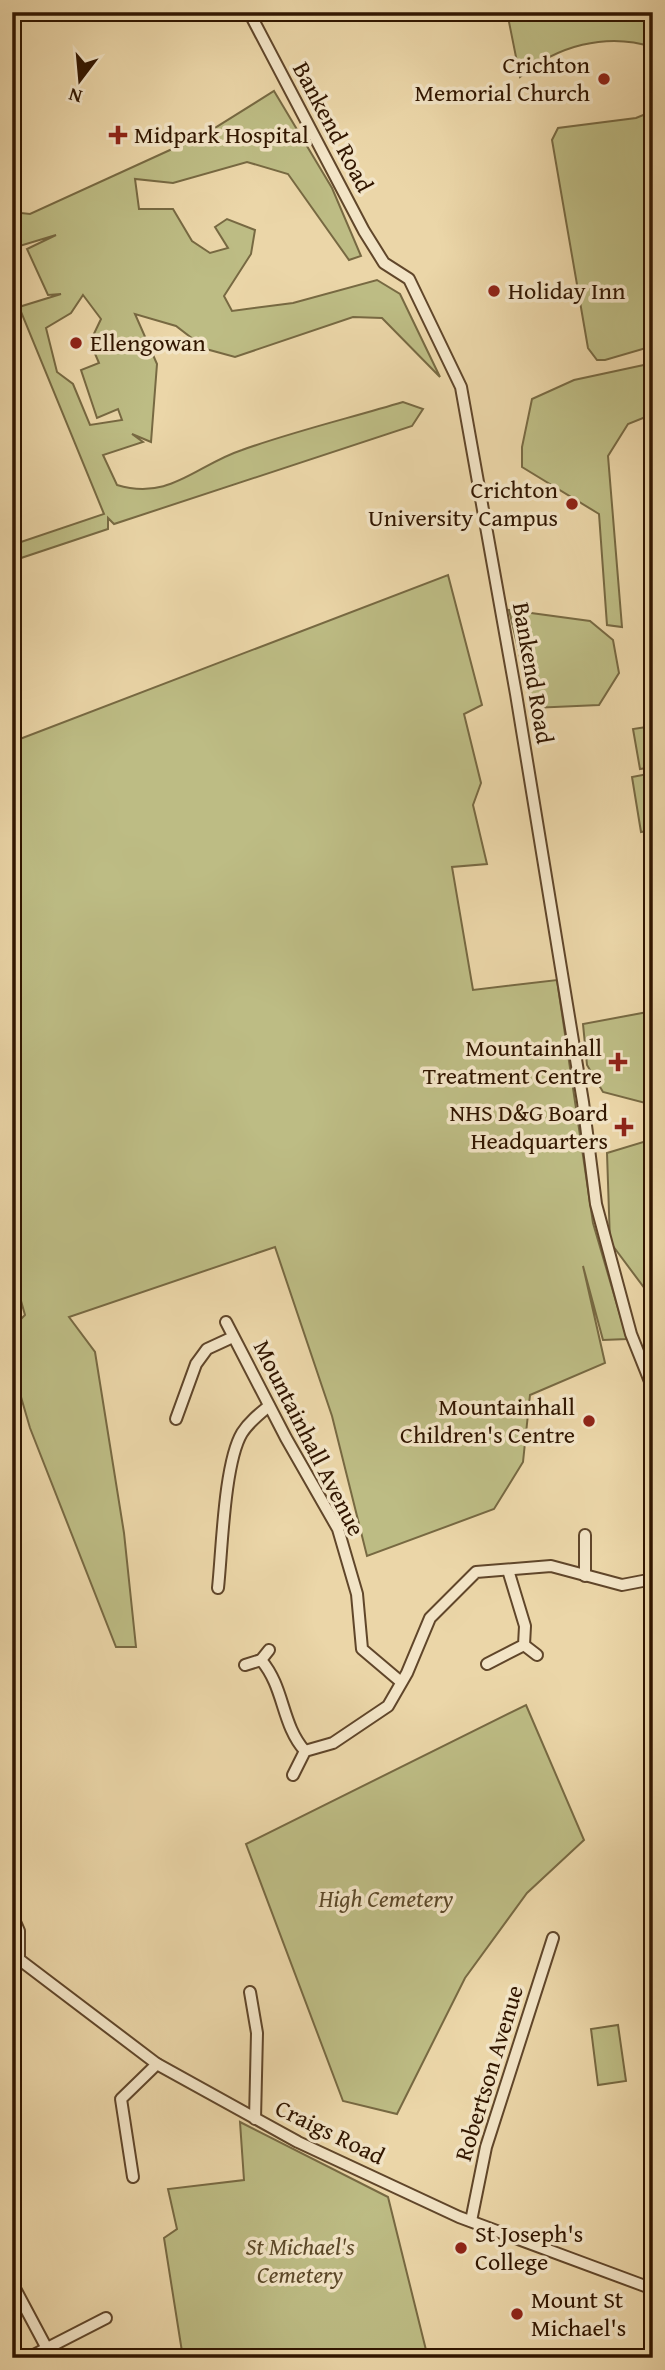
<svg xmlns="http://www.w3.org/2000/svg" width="665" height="2370" viewBox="0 0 665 2370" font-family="'Gentium Book Plus',serif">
<rect width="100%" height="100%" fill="#ebd6a8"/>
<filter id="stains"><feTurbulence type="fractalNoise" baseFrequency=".00286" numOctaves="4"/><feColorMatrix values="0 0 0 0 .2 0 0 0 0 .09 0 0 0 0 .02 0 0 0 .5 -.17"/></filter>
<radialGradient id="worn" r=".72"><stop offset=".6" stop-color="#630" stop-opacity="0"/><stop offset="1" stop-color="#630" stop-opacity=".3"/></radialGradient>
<!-- green -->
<g fill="#bdbc84" stroke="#776942" stroke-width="2" fill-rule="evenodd">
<path d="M507,12h146v35c-47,-15 -97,-1 -133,30z"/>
<path d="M274,91l58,97 29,68 -12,4 -61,-86 -41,-12 -74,21 -38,-4 4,30h34l19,32 18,12 18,-5 -13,-21 12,-8 28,11 -4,24 -27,42 8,15 61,-8 84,-23 23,14 40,83 -58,-59 -29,-1 -118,40 -29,-8 -30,-23 -41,-12 22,50 -6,78 -19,-8 11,8 -40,13 14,30c53,16 79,-20 125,-35 53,-19 108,-32 161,-48l20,7 -11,17 -298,98 -6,-6v11l-96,32v-16l92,-31 -85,-207 42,-13 -13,1 -21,-46 29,-14 -40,12 -4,17v-52l18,2 175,-80zM83,295l18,24 -11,23 9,21 -18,7 16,48 21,-9 4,11 -32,5 -17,-41 -16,-12 -11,-44 25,-15z"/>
<polygon points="653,111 653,346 605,360 597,360 588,348 552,140 558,128 636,118"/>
<polygon points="653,363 653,414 628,424 608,456 622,627 607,625 599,514 522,467 522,447 532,399 574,380"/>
<polygon points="448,575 482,705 464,714 481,783 473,805 487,864 452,867 473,990 557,980 593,1223 627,1339 603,1340 583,1266 605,1363 530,1395 523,1462 494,1509 367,1556 332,1416 275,1247 69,1317 95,1352 124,1533 136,1647 116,1647 30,1428 12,1366 12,1328 25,1315 12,1269 12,742"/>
<polygon points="509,610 590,621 613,640 619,673 599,705 532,708"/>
<polygon points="653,726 653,767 640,769 633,729"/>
<polygon points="653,773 653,830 641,832 632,777"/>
<polygon points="653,1011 653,1105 603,1092 587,1065 583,1024"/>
<polygon points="653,1139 653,1315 651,1316 645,1289 610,1242 607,1153"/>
<polygon points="526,1705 584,1840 527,1893 465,1978 397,2114 343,2101 246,1844"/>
<polygon points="618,2025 626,2081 598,2085 591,2029"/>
<polygon points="240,2122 388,2197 428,2358 183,2358 164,2238 177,2229 168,2189 244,2180"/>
</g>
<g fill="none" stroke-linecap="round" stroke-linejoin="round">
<!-- minor casing -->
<g stroke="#60462a" stroke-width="14">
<g id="minor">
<polyline points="249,12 364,231 384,263 409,279 461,387 516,694 583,1102 596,1204 631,1334 653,1389"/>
<polyline points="226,1322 286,1438 338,1529 357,1594 362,1649 401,1682"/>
<polyline points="176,1419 196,1364 207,1349 233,1337"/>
<polyline points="585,1535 585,1576"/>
<path d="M218,1588c4,-37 6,-125 24,-155 7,-11 17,-19 27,-27"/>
<polyline points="524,1645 537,1655"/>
<path d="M261,1660c24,28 20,64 44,91"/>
<polyline points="487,1664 524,1645 525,1626 508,1570"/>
<polyline points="245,1665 261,1660 269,1650"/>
<polyline points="293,1775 305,1751 333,1743 388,1706 407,1673 430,1618 476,1572 551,1566 622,1585 653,1579"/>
<polyline points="12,1915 19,1931 19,1957"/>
<polyline points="12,1954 157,2064 298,2142 459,2217 653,2289"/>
<polyline points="250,1992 257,2033 255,2119"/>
<polyline points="133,2177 121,2099 157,2064"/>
<polyline points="471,2221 486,2147 553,1938"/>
<polyline points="12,2283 52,2358"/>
<polyline points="28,2358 106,2318"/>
</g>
</g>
<!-- minor -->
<use href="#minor" stroke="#f2e4c6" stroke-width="10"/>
</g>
<!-- markers -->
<g fill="#8f2418" stroke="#f2e4c6" stroke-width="2.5">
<circle cx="604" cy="79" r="7"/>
<path d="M114.5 124.5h7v7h7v7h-7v7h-7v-7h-7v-7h7z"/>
<circle cx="494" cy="291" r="7"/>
<circle cx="76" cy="343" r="7"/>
<circle cx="572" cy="504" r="7"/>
<path d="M614.5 1051.5h7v7h7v7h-7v7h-7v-7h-7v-7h7z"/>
<path d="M620.5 1116.5h7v7h7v7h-7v7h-7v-7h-7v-7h7z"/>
<circle cx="589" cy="1421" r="7"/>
<circle cx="461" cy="2248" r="7"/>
<circle cx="517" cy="2314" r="7"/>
</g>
<g text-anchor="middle" stroke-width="7" stroke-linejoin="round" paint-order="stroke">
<!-- poi labels -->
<g font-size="24" fill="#311600" stroke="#f2e4c6" text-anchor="end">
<text x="590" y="73">Crichton<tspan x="590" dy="28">Memorial Church</tspan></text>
<text x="134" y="143" text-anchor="start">Midpark Hospital</text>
<text x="508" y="299" text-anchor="start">Holiday Inn</text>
<text x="90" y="351" text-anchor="start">Ellengowan</text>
<text x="558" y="498">Crichton<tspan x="558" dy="28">University Campus</tspan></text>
<text x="602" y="1056">Mountainhall<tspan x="602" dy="28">Treatment Centre</tspan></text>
<text x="608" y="1121">NHS D&amp;G Board<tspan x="608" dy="28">Headquarters</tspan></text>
<text x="575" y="1415">Mountainhall<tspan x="575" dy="28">Children's Centre</tspan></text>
<text x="475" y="2242" text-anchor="start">St Joseph's<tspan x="475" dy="28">College</tspan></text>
<text x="531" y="2308" text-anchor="start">Mount St<tspan x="531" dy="28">Michael's</tspan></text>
</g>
<!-- street labels -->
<g font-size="24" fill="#311600" stroke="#f2e4c6">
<text transform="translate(333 127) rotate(62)" y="8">Bankend Road</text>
<text transform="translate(533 673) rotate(80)" y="8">Bankend Road</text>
<text transform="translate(309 1438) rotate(63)" y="8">Mountainhall Avenue</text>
<text transform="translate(489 2073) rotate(-73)" y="8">Robertson Avenue</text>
<text transform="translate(330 2132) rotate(26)" y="8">Craigs Road</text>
</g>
<!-- park labels -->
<g font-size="24" font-style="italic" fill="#5b4828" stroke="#f2e4c6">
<text x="386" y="1907">High Cemetery</text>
<text x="300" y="2255">St Michael's<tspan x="300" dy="28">Cemetery</tspan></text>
</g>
</g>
<!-- margin -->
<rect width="665" height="2370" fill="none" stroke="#ebd6a8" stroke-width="42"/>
<rect x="14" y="14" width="637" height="2342" fill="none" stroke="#311600" stroke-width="3.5"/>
<rect x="21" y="21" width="623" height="2328" fill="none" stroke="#311600" stroke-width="2"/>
<!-- north arrow -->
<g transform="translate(80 80) rotate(196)" stroke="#f2e4c6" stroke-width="5" paint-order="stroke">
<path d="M0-5L12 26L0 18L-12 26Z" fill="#311600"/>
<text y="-10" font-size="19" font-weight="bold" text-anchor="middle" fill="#311600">N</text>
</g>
<rect width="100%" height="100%" filter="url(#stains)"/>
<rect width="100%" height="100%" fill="url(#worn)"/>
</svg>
